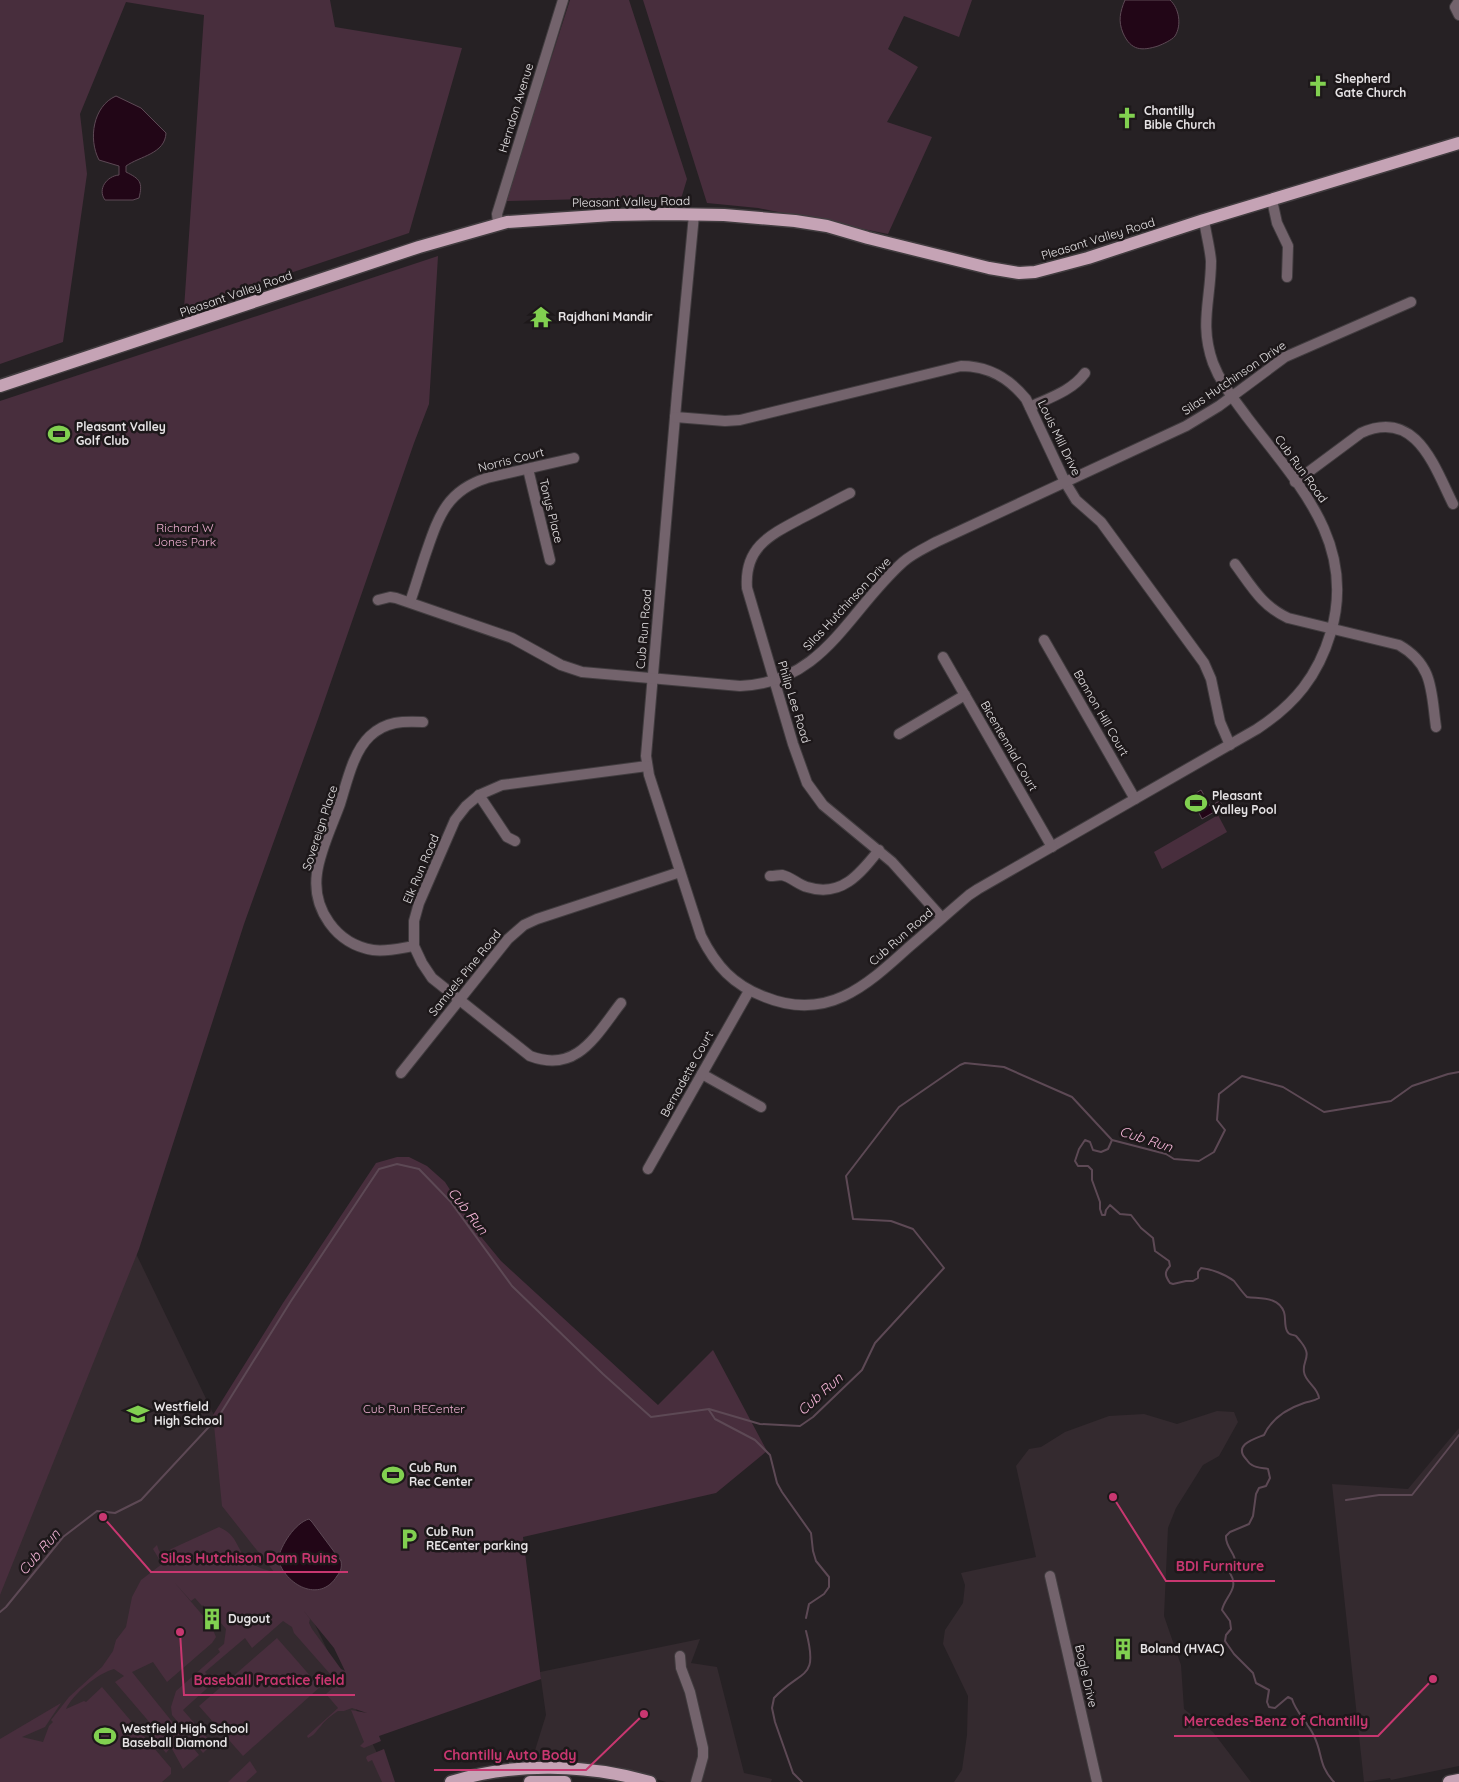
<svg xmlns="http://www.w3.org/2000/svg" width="1459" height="1782" viewBox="0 0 1459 1782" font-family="Quicksand,sans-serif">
<rect width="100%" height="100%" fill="#262124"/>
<!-- built -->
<g fill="#342a2f">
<polygon points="128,1237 391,1782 0,1782 0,1591"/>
<polygon points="1217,1411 1234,1412 1238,1422 1219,1456 1203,1465 1176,1508 1168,1528 1164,1616 1181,1665 1184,1709 1213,1732 1251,1782 954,1782 962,1770 967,1735 968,1696 943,1644 945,1630 963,1603 965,1585 961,1573 1036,1557 1016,1466 1029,1449 1041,1447 1065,1432 1109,1416 1144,1414 1177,1424"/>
<polygon points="1459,1428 1459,1766 1391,1780 1390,1778 1364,1782 1332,1484 1408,1489"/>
<polygon points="700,1639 691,1663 717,1667 744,1773 772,1779 771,1782 666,1782 626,1770 532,1760 546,1715 540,1672"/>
</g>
<!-- green -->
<g fill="#482e3d" fill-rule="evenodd">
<polygon points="0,0 330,0 335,27 462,48 409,233 184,309 204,15 126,2 80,114 87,174 63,342 0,364"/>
<polygon points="570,0 629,0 687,179 681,199 668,197 505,201"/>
<polygon points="643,0 972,0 959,37 904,16 888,49 918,67 887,122 932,137 888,234 758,208 707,203"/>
<polygon points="438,256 429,404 414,443 318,719 244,924 139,1249 0,1595 0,401"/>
<polygon points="1218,815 1227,832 1162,869 1154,852"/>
<path d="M397,1157h12l18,9 18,16 33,51 23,28 157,144 55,-55 54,101 -51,42 -193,44 18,142 -162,57 2,5 -17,7 -4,-2 4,-4 -13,-32 16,3 -15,-5 -8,3h-6c-6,4 -13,9 -17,15 -5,5 -6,9 -13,12l-1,-2 31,-28 -12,-14 12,-11 -44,-50 -2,-6 -9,-6 -31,27 -7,-10 -40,34 9,10 -31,28 26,30 -1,8 -5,5 -31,-38 -1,-8 5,-16 44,-39 -2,-3 6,-5 2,-15 -6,-7 -2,1 -15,-18 -1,1 -7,-8 -4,3 -17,-19 37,43 5,12 -4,6 -45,39 -14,-20 -21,10 67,83 -16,14 -12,-22 -5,6 -13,-16 4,-6 -42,-49 9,-6 -10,-7c-16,4 -41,25 -48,40l18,-8 2,1 16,-15 69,81v6l-9,8h-162v-43l61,-36 -16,24 -23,10 21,5 6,-16 4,-4 -2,-2 18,-23 33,-30 11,-16 3,-11 10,-13 6,-30 9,-17 21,-16 -9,-15 4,-4 2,6 8,7 1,-2 -2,-2 5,-5 48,-22c20,9 16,21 29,33 7,7 17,10 26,12l-52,-66 -9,-91 70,-112 93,-140zM303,1610l31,38 11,23 -4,-2 -29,-40 -3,-6 1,-4z"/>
<polygon points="277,1638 320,1687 243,1756 199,1706"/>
<polygon points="384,1749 395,1782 382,1782 372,1760 368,1762 366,1758 367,1756"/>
<polygon points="250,1761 257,1772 246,1782 228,1782"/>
</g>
<!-- water -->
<g fill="#220617" stroke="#5d4955">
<path d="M1125,0h45c9,8 12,25 5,36 -3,4 -12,8 -17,10 -16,5 -27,5 -35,-13 -5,-12 -3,-21 2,-33z"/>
<path d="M116,96l25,12 25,25c-1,21 -26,23 -40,33v6c14,7 17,10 13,26l-6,2h-28c-8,-11 2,-24 14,-25v-9l-20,-6c-11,-21 -6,-54 17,-64z"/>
<polygon points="1201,790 1210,806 1220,801 1223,807 1202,819 1195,805 1187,808 1183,801"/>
<path d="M309,1519l3,3 29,39c1,6 0,10 -4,15 -17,28 -52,9 -59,-17 3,-14 17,-36 31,-40z"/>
</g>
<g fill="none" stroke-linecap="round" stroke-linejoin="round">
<!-- stream -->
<g stroke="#5d4955" stroke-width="2">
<path d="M1112,1140l-4,9 -7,3 -8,-2 -3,-8 -5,-2 -6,9 -4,12 3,5h10l4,4v10l8,22v7l2,6h3l1,-5 4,-5 10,9 11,1 10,13 12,10 2,13 14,10 1,5c-6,6 -5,10 0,17l3,1 13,-3h7l5,-3v-6l3,-4c10,1 24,6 33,13 4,5 8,11 13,16 13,2 31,-1 37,15 2,6 0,13 3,19 2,5 6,3 9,5 1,1 5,6 5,6 12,15 1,18 3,30 1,10 14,15 15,26 -5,3 -9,3 -15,5 -18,6 -32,15 -40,32 -10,4 -31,10 -18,24 2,2 3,5 6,6 4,3 11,3 16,4l2,9 -4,8 -7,2 -3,6 -3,22 -4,8 -19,8 -4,4c-1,11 11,19 9,27 0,3 -4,7 -5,10 10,16 -5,23 -8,37l8,11 1,8 -5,6 -1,6 9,13 19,19 3,10 13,7 -2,12 2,5 6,1 13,-11 4,2c4,14 16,23 22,37 9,18 4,29 20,46"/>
<polyline points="709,1410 715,1419 755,1440 770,1455 777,1483 782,1492 811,1533 813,1551 816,1561 829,1577 829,1587 824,1594 809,1604 806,1618"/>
<polyline points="1346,1500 1379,1495 1412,1495 1459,1435"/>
<polyline points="0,1612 6,1607 63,1537 97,1511 115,1513 141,1500 219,1416 291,1301 379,1169 397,1164 419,1169 450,1201 512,1286 603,1374 651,1417 709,1409 760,1424 800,1426 813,1417 862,1370 875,1343 944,1268 913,1229 891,1221 853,1219 846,1176 899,1107 960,1065 965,1063 1004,1067 1072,1097 1112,1140 1166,1154 1174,1159 1199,1161 1214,1152 1225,1130 1217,1120 1219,1094 1242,1076 1283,1087 1324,1112 1391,1101 1412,1086 1448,1074 1459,1072"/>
<path d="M802,1782l-9,-9 -18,-51 -3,-14 2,-10c28,-30 45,-17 32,-67"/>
</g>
<!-- minor casing -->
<g stroke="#413c3f" stroke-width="12">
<g id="minor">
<polyline points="1459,1 1455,7 1459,15"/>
<polyline points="1272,200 1277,223 1288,246 1287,277"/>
<path d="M694,215l-17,179 -31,362 3,19 52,161c15,30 32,49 64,61 62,25 101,-11 144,-50 20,-17 40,-35 60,-52l9,-6 279,-160c38,-25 61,-53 74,-97 26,-90 -34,-149 -84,-215 -13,-18 -26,-33 -34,-54 -14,-39 -2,-64 -2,-102 -1,-13 -5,-27 -7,-41"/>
<polyline points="498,223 497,214 563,0"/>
<path d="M1030,407c19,-9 42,-16 55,-34"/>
<path d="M675,417l50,4 15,-1 221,-54c28,0 48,12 65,33l39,83 11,18 25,22 103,141 7,16 9,43 10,23"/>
<polyline points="528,469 550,560"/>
<path d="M1295,482l66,-49c55,-25 73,33 92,71"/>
<path d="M850,493c-16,8 -32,17 -48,25 -32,17 -58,29 -55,70l46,156 14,39 16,22 69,57 50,56"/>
<path d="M1235,564c17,23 27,42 53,54l111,27c35,20 32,47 37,82"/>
<path d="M378,600l12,-3 6,1 116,40 49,27 21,7 158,14c84,-3 108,-75 163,-124 9,-8 22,-14 33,-20l250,-116 33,-20 66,-49 126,-55"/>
<path d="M410,602c6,-17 11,-35 17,-52 12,-35 21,-60 60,-72l87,-20"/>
<polyline points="1044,640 1135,799"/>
<polyline points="943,657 1052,847"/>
<polyline points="899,734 965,695"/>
<polyline points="479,795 507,837 515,841"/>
<path d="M770,876c4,0 9,-1 12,-1 9,2 17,10 25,12 34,11 53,-13 72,-37"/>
<path d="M414,946c-13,2 -27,6 -41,4 -37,-6 -61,-41 -56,-77 3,-23 15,-47 23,-69 7,-22 13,-52 30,-68 16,-15 33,-15 53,-14"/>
<path d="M621,1003c-25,32 -44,71 -91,53l-98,-78 -10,-15 -8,-17v-25l5,-18 36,-83 11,-14 13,-11 23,-10 145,-19"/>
<polyline points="401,1073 508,939 524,925 537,919 680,872"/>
<polyline points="702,1074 761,1107"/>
<polyline points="648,1169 749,991"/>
<polyline points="1050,1576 1097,1782"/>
<polyline points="680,1656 681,1668 690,1692 703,1748 703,1757 696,1782"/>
</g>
</g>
<!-- major casing -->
<g stroke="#413c3f" stroke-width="15">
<g id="major">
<polyline points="0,386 419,247 507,222 612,215 666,214 724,215 795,221 827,226 868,238 989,268 1019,273 1035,272 1088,258 1204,220 1459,143"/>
<path d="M451,1782c62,-20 136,-18 199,0"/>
<polyline points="530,1782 565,1782"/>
<polyline points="1449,1782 1459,1780"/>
</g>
</g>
<!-- minor -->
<use href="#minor" stroke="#73636c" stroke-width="10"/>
<!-- major -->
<use href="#major" stroke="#c5a3b5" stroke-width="12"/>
</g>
<!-- icons -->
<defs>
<g id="church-bare" transform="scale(1.725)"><path d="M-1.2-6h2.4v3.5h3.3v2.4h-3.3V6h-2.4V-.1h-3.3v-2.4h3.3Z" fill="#81d050" stroke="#1d181a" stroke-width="2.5" paint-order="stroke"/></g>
<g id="temple-bare" transform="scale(1.725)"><path d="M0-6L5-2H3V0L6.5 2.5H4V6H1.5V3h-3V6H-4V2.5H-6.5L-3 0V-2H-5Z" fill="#81d050" stroke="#1d181a" stroke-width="2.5" paint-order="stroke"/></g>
<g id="stadium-bare" transform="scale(1.725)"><path d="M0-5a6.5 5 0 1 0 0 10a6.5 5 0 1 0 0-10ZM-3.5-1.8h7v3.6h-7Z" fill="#81d050" stroke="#1d181a" stroke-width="2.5" paint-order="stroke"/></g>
<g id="school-bare" transform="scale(1.725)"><path d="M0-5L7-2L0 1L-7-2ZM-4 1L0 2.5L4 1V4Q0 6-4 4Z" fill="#81d050" stroke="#1d181a" stroke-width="2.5" paint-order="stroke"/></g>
<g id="parking-bare" transform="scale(1.725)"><path d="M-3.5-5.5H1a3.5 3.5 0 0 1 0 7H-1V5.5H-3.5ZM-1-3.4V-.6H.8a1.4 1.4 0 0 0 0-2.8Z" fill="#81d050" stroke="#1d181a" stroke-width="2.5" paint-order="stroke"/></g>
<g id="building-bare" transform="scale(1.725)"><path d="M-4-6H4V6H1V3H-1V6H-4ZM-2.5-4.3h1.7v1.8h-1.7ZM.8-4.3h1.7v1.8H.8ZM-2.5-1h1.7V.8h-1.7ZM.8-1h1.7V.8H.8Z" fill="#81d050" stroke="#1d181a" stroke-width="2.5" paint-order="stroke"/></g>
</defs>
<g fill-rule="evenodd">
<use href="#church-bare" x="1318" y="86"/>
<use href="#church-bare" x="1127" y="118"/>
<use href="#temple-bare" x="541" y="317"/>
<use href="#stadium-bare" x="59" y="434"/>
<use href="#stadium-bare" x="1196" y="803"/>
<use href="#school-bare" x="138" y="1414"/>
<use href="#stadium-bare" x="393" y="1475"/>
<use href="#parking-bare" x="409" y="1539"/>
<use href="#building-bare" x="212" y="1619"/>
<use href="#building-bare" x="1123" y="1649"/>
<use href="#stadium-bare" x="105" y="1736"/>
</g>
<g text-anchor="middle" stroke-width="5" stroke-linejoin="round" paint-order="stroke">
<!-- poi labels -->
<g font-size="12" font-weight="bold" fill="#e7e4e6" stroke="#1d181a" text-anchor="start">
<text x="1335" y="83">Shepherd<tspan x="1335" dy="14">Gate Church</tspan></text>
<text x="1144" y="115">Chantilly<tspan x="1144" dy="14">Bible Church</tspan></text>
<text x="558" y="321">Rajdhani Mandir</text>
<text x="76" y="431">Pleasant Valley<tspan x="76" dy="14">Golf Club</tspan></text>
<text x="1212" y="800">Pleasant<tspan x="1212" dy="14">Valley Pool</tspan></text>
<text x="154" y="1411">Westfield<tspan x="154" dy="14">High School</tspan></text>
<text x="409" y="1472">Cub Run<tspan x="409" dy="14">Rec Center</tspan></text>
<text x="426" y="1536">Cub Run<tspan x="426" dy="14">RECenter parking</tspan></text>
<text x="228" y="1623">Dugout</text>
<text x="1140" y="1653">Boland (HVAC)</text>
<text x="122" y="1733">Westfield High School<tspan x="122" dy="14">Baseball Diamond</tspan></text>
</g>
<!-- street labels -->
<g font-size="12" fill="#e7e4e6" stroke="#1d181a">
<text transform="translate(516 108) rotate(-73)" y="4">Herndon Avenue</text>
<text transform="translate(631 202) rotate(-1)" y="4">Pleasant Valley Road</text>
<text transform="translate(1098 239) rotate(-17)" y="4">Pleasant Valley Road</text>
<text transform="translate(236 294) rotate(-19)" y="4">Pleasant Valley Road</text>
<text transform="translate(1234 378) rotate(-34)" y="4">Silas Hutchinson Drive</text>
<text transform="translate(1059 438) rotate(64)" y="4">Louis Mill Drive</text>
<text transform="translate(511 460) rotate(-14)" y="4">Norris Court</text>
<text transform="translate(1301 469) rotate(54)" y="4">Cub Run Road</text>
<text transform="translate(551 511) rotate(76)" y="4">Tonys Place</text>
<text transform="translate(847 604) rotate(-47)" y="4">Silas Hutchinson Drive</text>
<text transform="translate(644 629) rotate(-85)" y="4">Cub Run Road</text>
<text transform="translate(794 702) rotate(73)" y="4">Philip Lee Road</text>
<text transform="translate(1101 713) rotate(60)" y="4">Bannon Hill Court</text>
<text transform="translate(1009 746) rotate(60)" y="4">Bicentennial Court</text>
<text transform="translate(320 828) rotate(-72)" y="4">Sovereign Place</text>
<text transform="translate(421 869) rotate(-67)" y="4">Elk Run Road</text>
<text transform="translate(901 937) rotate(-41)" y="4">Cub Run Road</text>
<text transform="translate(465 973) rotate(-51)" y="4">Samuels Pine Road</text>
<text transform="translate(687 1074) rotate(-61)" y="4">Bernadette Court</text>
<text transform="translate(1086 1676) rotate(77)" y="4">Bogle Drive</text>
</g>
<!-- park labels -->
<g font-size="12" fill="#f0b1d3" stroke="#1d181a">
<text x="185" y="532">Richard W<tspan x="185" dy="14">Jones Park</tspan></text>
<text x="414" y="1413">Cub Run RECenter</text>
</g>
<!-- water labels -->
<g font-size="14" font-style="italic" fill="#f5b6d8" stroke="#1d181a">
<text transform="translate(1146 1139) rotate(18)" y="5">Cub Run</text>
<text transform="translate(468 1211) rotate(52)" y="5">Cub Run</text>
<text transform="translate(820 1394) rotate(-42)" y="5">Cub Run</text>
<text transform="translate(39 1552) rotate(-49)" y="5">Cub Run</text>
</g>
</g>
<!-- callouts -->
<path fill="none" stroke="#c83770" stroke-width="2" d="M103 1517L151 1572H348M1113 1497L1166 1581H1275M180 1632L184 1695H355M1433 1679L1378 1736H1174M644 1714L586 1770H434"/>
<g fill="#c83770" stroke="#1d181a" stroke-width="2">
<circle cx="103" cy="1517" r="5"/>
<circle cx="1113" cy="1497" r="5"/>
<circle cx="180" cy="1632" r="5"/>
<circle cx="1433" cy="1679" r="5"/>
<circle cx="644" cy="1714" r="5"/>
</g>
<g font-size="14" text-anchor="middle" font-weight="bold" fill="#c83770" stroke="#1d181a" stroke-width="5" stroke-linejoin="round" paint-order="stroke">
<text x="249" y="1563">Silas Hutchison Dam Ruins</text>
<text x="1220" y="1571">BDI Furniture</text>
<text x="269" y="1685">Baseball Practice field</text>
<text x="1276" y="1726">Mercedes-Benz of Chantilly</text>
<text x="510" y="1760">Chantilly Auto Body</text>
</g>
</svg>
